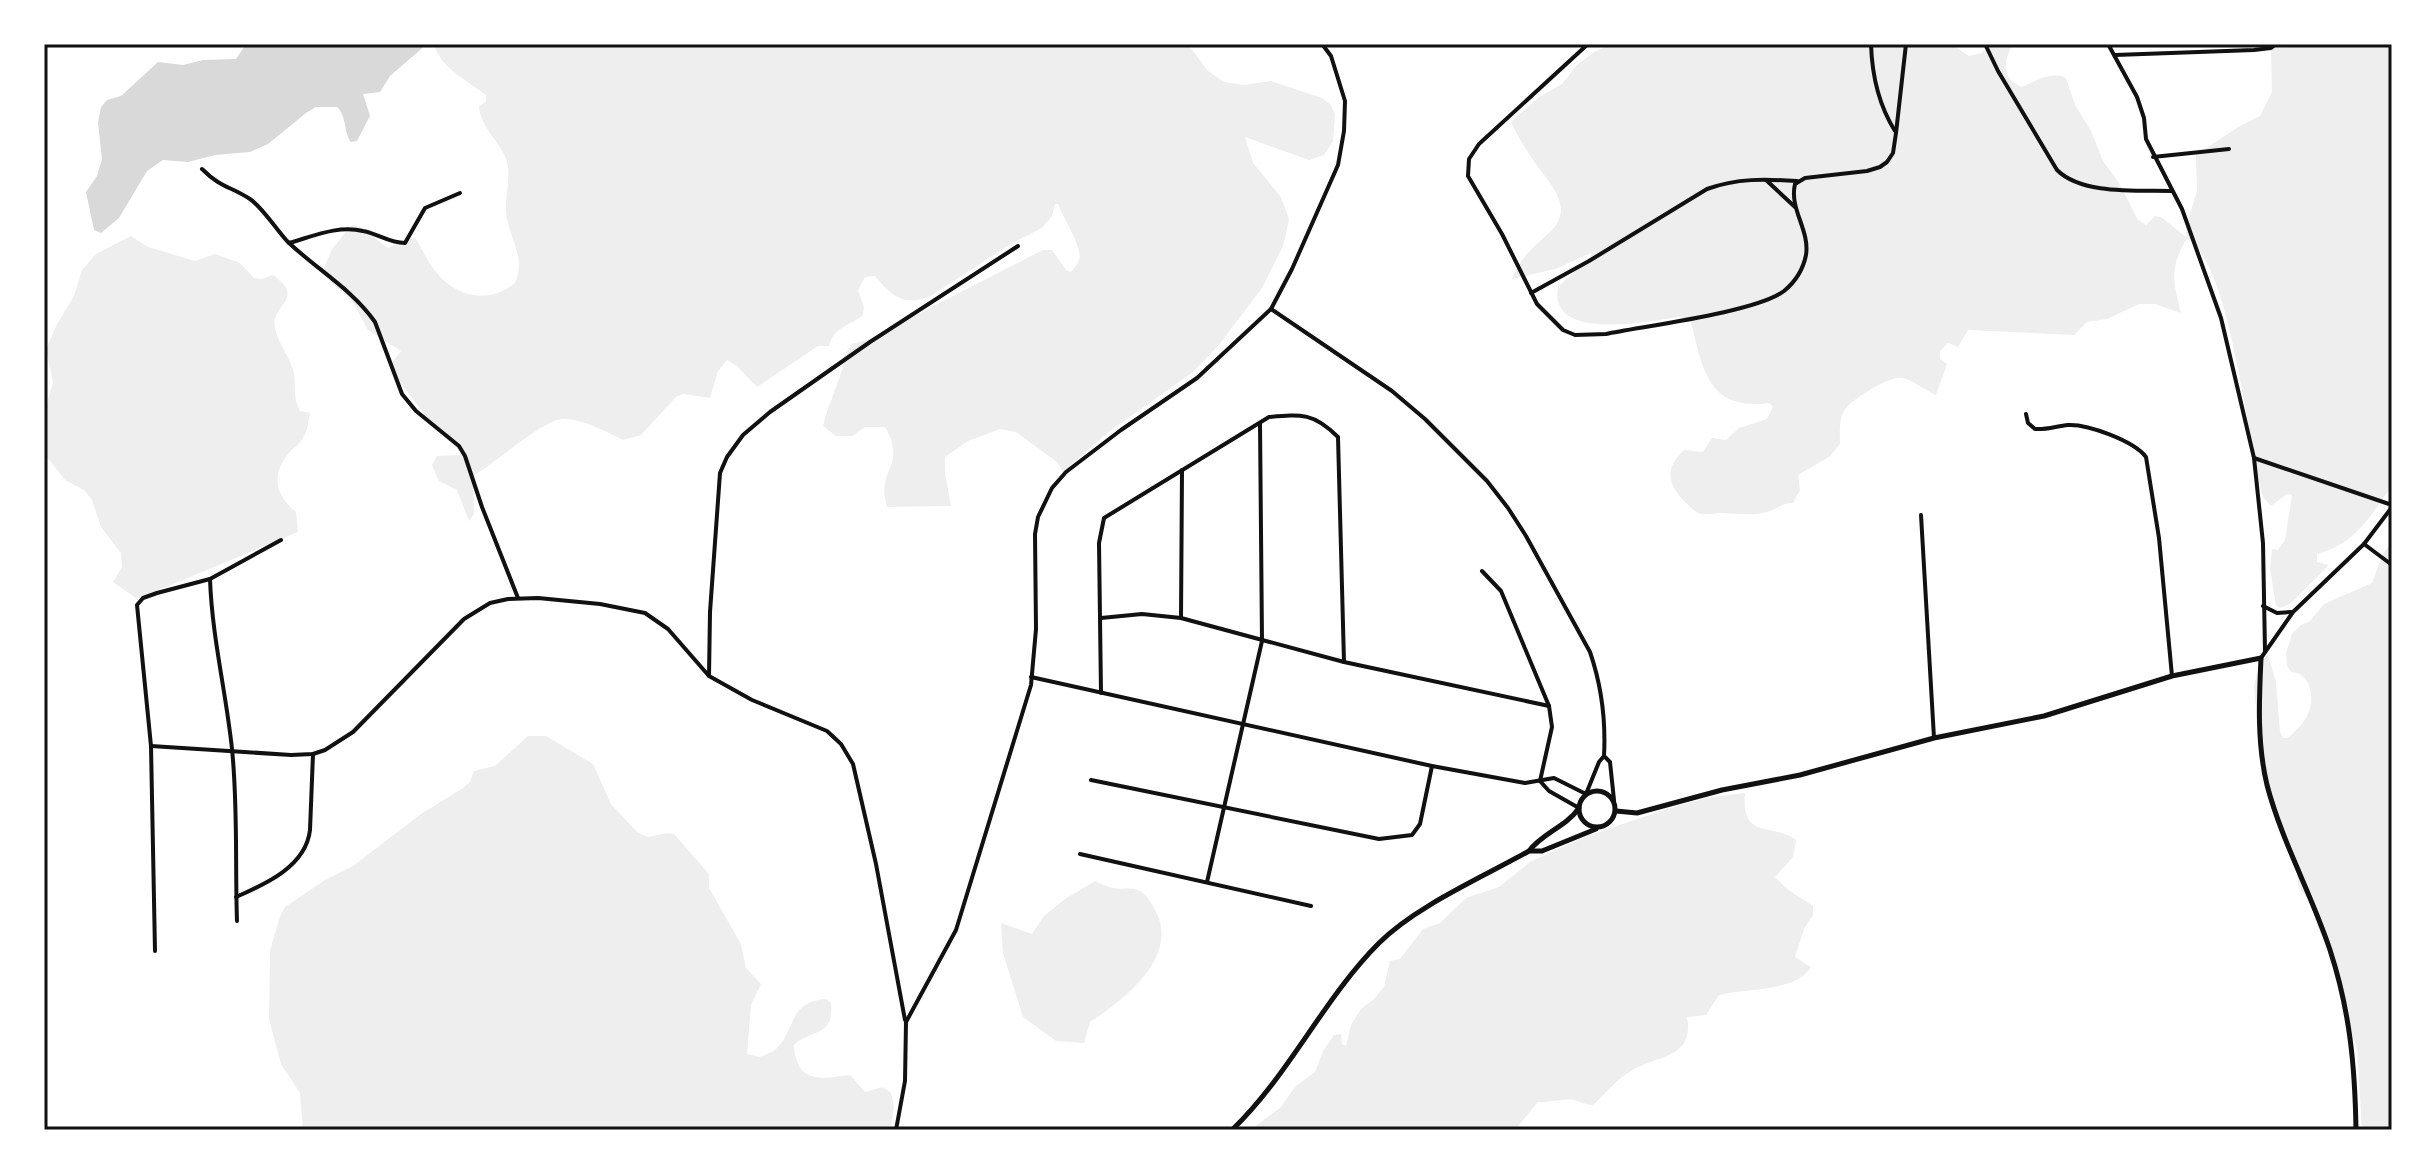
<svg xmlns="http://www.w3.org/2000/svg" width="2436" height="1174" viewBox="0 0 2436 1174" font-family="Merriweather,serif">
<rect width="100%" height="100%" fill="#fff"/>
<!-- green -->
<g fill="#eee">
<path d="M434,44h717c12,4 23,0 37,0l20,27 16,11 20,3 27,-4 51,17 9,7 4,10 -2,26 -9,14 -15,5 -64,-23 8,26 28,34 8,22 -6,27 -21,42 -44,58 -25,26 -86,61 -44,39 -6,-10 -41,-30 -16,-3 -32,12 -23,16v16l6,33 -64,1c-12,-39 21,-40 -2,-80h-20l-13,9h-16l-13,-10c5,-22 16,-42 21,-64l-2,-3 10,-15 15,-4 176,-90h9l14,20 5,2c3,-4 6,-7 8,-12 5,-10 -16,-43 -21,-56h-3l-3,12 -10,12 -30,15 -83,54c-26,9 -38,-1 -54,-21l-10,1 -7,13 6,17 -1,8c-13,11 -29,11 -34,31h-11l-61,41 -20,-21 -10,-6 -9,11 -8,27 -27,-4 -7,3 -35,38 -18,5c-18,-9 -39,-21 -60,-21 -19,0 -69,45 -90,57l1,38 -5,7 -12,-31 -18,-9 -7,-16 5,-9 23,-1 1,-3 -25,-23 -46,-60v-4l11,-14 -33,-21 -16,-29 -23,-21 -5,-12 8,-19 20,-24 8,2 28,21 22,-10 6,1c7,11 12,24 20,33 21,26 54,32 79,11 12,-26 -7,-46 -9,-71 -1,-16 5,-35 1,-50 -6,-20 -26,-33 -28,-55l7,-6v-6c-18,-14 -46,-27 -52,-51z"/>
<path d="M1612,44h339l18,12 13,-3 7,-9h24c-9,16 -13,35 9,43 14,-6 29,-16 44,-9l9,27 16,26 12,30 16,22 19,37 8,5 9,-9 6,1 25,20 1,-13 10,-33 -1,-36 42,-28 22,-11 12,-24 -1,-42 4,-3 11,1 11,-4h95v442c-24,32 -35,57 -75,68v8l12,3 -39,39 -10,4 -4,-3 -6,-36 2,-20 6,1 7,-10 7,-45 -5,-1 -16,12 -8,-9c-16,-53 -31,-231 -76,-259 -18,31 -14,42 -6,75l-26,-9h-16l-32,15 -20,3 -13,13 -106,-5 -10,17 -10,-4 -8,8v8l7,5 -11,31c-11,-5 -23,-15 -34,-17 -13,-2 -47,20 -55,29 -9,10 -7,25 -7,37l-11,13 -31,18 2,15 -7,13c-11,0 -14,5 -23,8 -17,6 -33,2 -50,2 -6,0 -13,2 -19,1 -6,-1 -10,-7 -15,-11 -19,-19 -22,-34 -2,-53l19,2 9,-14 14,2 13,-12 28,-9 6,-12 -4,-4c-63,8 -66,-36 -79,-84l-11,-2c-28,4 -131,26 -121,-30l32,-30 1,-4 -36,16 -43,10c7,-21 23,-33 39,-48 25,-25 -4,-50 -18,-71 -8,-12 -16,-25 -22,-38l28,-25 23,-13 15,-19 17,-13z"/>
<path d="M131,236l17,11 47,14 20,-7 25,9 14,15 8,1 11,-4c34,25 -3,29 2,53 3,16 16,30 19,46 2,13 -1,25 6,37l10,2c-2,8 -2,18 -7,25 -3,6 -9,9 -13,14 -19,21 -16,43 6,60l2,20 -161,67 -24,-17 9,-15 -1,-14 -20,-26 -9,-27 -8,-10 -19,-10 -21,-27v-39l9,-32 -7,-32 10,-24 18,-30 8,-26 14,-16z"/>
<path d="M2392,541v589h-30l-5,-82 -15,-41 -12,-56 -12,-23 -7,-26 -12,-14 -6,-39 -19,-40 -12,-34 -8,-89 5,-20 5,-9 4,-2 8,27 4,50 3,6h5c6,-6 14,-13 18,-20 10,-16 6,-46 -15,-46l-4,-6 -1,-12 6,-20 9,-9 9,-4 14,-17 48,-21 10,-27z"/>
<path d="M528,736h18l47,28 18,40 26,28 11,5 20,-4 6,1 35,40v14l32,56 5,24 15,16 -10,21 -4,49 12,3c5,-2 13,-4 18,-9 19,-19 11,-46 49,-49l5,4c3,35 -19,25 -37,42 2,39 27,34 56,30l15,17 18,-5 8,6 3,14 -4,23h-587l-3,-37 -19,-29 -12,-45 1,-68 10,-35 5,-9 40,-27 28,-14 68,-52 42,-26 7,-6 4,-11 21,-5z"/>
<path d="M1745,793c-4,48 26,29 51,47l-3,17 -18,20 12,12 26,17v9l-9,14 -9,28 16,10c-14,25 -66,21 -92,28l-13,20 -19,2c8,43 -32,38 -56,54 -14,8 -26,23 -38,34 -8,0 -12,-4 -20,-5 -10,-2 -24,3 -35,2l-23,28h-265l30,-22 16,-22 19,-14 8,-21 11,-16 7,-1 1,10 4,2 5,-21 10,-16 13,-10 10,-12 6,-26 10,-2 23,-30 17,-6 26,-25 33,-11 31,-25 54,-25 92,-31 35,-9z"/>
<path d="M1095,881c6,3 12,6 18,7 11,2 21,-2 30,5 5,4 8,10 11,15 28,47 -29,91 -64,114l-6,21 -28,-2 -33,-24 -20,-64 -2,-30 31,11 12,-18 21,-17z"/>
</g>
<!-- water -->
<path fill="#d9d9d9" d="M246,44h181l-37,32 -10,16 -17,2 7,22 -13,25 -6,1c-8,-11 -4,-26 -14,-35h-21l-10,6 -38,31 -18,8 -35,3 -27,7 -25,-2 -16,11 -28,47 -18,15 -7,-3 -8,-38 11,-16 5,-17 -4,-36 3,-16 6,-7 14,-4 37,-34 25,3 20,-5 33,-1z"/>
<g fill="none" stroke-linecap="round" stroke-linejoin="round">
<!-- minor -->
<g stroke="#111" stroke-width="4">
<path d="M1588,44l-109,100 -10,15 -1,17 34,58 35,70 26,26 12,5 31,-1c39,-8 151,-22 178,-43 11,-9 19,-21 22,-36 4,-25 -17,-46 -11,-71l10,-6 62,-7 13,-4 7,-5 6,-9 3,-20 10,-89"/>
<path d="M1871,44c1,32 7,60 24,87"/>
<path d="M1985,44l13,27 59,99c25,25 81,20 115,21"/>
<polyline points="2108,44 2137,97 2144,118 2146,139 2182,209 2221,318 2254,458 2263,543 2265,651"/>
<polyline points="2115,55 2254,50 2271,48 2276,44"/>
<polyline points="2153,157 2229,149"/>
<path d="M202,169c19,19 28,17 48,30 12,8 26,30 37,42 29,28 65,48 88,81l27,72 14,17 43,35 6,10 17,51 36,91"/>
<polyline points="1766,180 1795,207"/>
<path d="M289,243c25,-7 49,-18 74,-12 16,3 26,12 42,12l20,-35 35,-15"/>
<path d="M1531,293l58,-32 118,-72c30,-11 58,-10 90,-8"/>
<path d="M2026,414l2,9 7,6c11,1 22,-3 33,-4 20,-1 66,16 78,32l13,81 13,138"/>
<polyline points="2254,458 2392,505"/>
<polyline points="1921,515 1934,738"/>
<polyline points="2364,544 2392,565"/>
<polyline points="1482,571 1501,591 1549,706 1552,727 1540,781"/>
<path d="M210,579c2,58 16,113 22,170 6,58 3,115 5,172"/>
<polyline points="2263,606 2277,613 2291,612"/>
<polyline points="1101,618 1142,614 1181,618 1344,662 1549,706"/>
<polyline points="1181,618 1182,470"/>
<polyline points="2261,658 2293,612 2364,544 2392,507"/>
<path d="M1031,677l401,89 93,17 29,-5 32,16 13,-32 5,-6c2,-37 -2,-69 -14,-104l-64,-116 -18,-28 -21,-27 -62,-62 -33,-28 -121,-82"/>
<path d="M1101,693l-2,-150 5,-25 165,-101c33,-3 45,-4 69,20l6,225"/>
<polyline points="151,746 291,755 313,754 325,750 353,732 464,619 490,603 508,599 538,598 600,604 645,613 668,629 709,676"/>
<polyline points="1605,757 1610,762 1614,800"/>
<polyline points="1091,780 1379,839 1412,835 1420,824 1432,766"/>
<polyline points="1540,781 1549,791 1579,808"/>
<polyline points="1080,854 1311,906"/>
<polyline points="1207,882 1262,641 1260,423"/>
<path d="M236,897c30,-13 70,-31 74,-67l3,-76"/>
<polyline points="155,951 151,746 137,605 143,598 157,593 210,579 281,540"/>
<polyline points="905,1020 876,864 853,764 841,744 827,731 752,700 709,676 710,612 720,473 727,457 743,435 770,412 870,342 1018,246"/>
<polyline points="896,1130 905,1081 906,1022 956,930 1031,685 1036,629 1035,534 1038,517 1052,488 1066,472 1121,430 1197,378 1271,309 1292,269 1338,165 1344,131 1345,101 1331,56 1322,44"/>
</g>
<!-- tertiary -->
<g stroke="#111" stroke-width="5">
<circle cx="1597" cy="809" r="18"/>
<path d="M1616,811l21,2 85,-23 78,-15 134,-37 110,-22 128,-40 89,-18c-2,43 -4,85 6,127 15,57 45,110 63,165 20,61 25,117 26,180"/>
<polyline points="1530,851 1542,851 1596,829"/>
<path d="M1232,1130c58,-56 91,-131 147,-187 37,-37 104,-66 150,-92 13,-18 37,-24 50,-43"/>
</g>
</g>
<!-- border -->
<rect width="2436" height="1174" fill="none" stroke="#ffffff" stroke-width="92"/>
<rect x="46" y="46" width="2344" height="1082" fill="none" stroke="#111" stroke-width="3"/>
</svg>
